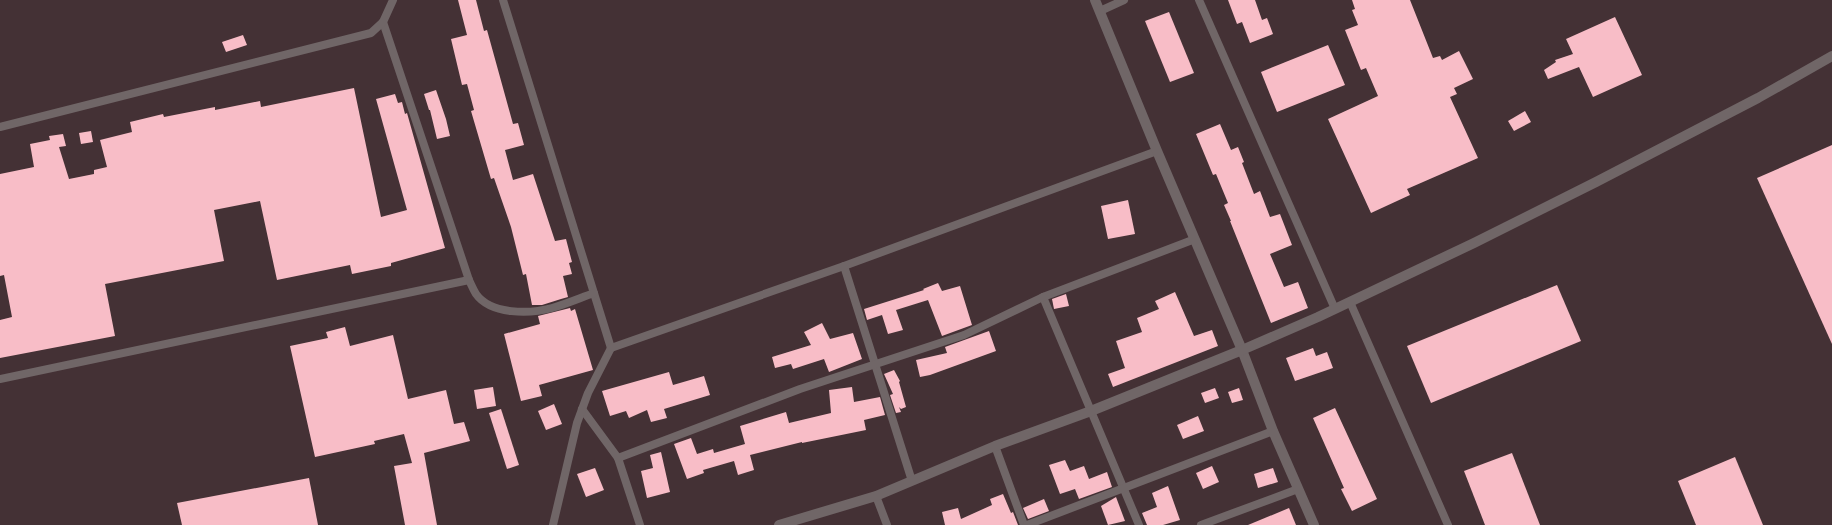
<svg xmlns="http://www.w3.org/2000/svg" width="1832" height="525" viewBox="0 0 1832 525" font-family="'Open Sans',sans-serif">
<rect width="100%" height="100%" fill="#443135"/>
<!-- building -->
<g fill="#f8bdc7">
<polygon points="458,0 476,0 484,31 487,30 513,124 518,123 524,145 505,150 513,180 533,174 555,241 566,239 572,262 569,263 572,274 563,276 568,297 561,299 542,305 532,305 526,274 523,275 511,227 494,178 491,179 471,111 474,110 467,84 462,85 451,39 467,35"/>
<polygon points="1228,0 1255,0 1262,20 1267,18 1273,34 1250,43 1242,22 1237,24"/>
<polygon points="1352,0 1410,0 1433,58 1440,56 1442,60 1459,51 1473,79 1454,88 1457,94 1450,97 1478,158 1407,189 1410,195 1371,213 1328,119 1378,96 1366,68 1361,70 1345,30 1358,25 1352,10 1355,9"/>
<polygon points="1169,12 1194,73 1170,82 1145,21"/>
<polygon points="1615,17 1642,75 1593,97 1579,67 1548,79 1544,70 1556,62 1555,60 1573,54 1566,39"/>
<polygon points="243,35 247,45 226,52 222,42"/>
<polygon points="1328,45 1345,85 1277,112 1261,72"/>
<polygon points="354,88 381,217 407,210 376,99 395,94 398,103 402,102 405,114 407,113 445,248 391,263 391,266 352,274 350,265 277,280 260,201 214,210 224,261 105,284 115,336 0,358 0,320 12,317 4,275 0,276 0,174 34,167 30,144 50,140 49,136 63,134 66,146 59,147 69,179 94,174 94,170 107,167 100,140 132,132 130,122 163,114 164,117 215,107 215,110 260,101 261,107"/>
<polygon points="436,90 446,119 450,136 437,139 430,110 429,110 424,94"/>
<polygon points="1525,111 1531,122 1514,131 1508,121"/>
<polygon points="1220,124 1231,150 1238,147 1244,162 1242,163 1254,194 1260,191 1270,217 1280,214 1292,245 1270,254 1284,287 1298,282 1308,308 1271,323 1230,221 1231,221 1224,205 1228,203 1216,174 1213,175 1196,134"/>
<polygon points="91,131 93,142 81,144 79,133"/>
<polygon points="1832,145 1832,344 1757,178"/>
<polygon points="1128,200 1135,234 1108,239 1101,206"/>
<polygon points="938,283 942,291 960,286 972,325 942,336 928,300 896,310 903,330 888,334 882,315 867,320 864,309 924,290 923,289"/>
<polygon points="1557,285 1581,341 1431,403 1407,346"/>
<polygon points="1175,292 1194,336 1212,330 1218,346 1113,387 1108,374 1125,368 1116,341 1142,332 1137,318 1159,309 1155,301"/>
<polygon points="1066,294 1069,306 1054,309 1052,299"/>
<polygon points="570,308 571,311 575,309 593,370 539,385 542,396 521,401 504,334 540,324 538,316"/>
<polygon points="822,323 830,339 853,333 862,359 829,372 824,359 793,369 791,364 775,368 772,357 811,345 804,332"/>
<polygon points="345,327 350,346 393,335 408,399 446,390 454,424 464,422 470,441 424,453 437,525 405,525 394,466 412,463 404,434 374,441 375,444 315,457 290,346 328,338 326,332"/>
<polygon points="989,331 996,351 930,375 920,377 916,360 947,353 945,347"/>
<polygon points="1313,348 1316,356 1327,352 1333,368 1295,381 1286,358"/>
<polygon points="894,370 900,381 899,382 906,407 901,409 899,407 901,412 896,413 890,395 893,394 884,374"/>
<polygon points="669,372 673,385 704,376 710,395 664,409 667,418 651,422 647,410 629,418 626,411 610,416 602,391"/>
<polygon points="493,387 496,406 477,409 474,390"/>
<polygon points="852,387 854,402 880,397 885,415 864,420 866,430 802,443 802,442 750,455 754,470 738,475 734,461 703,470 704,473 687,479 674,444 691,438 697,454 713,449 714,453 745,444 740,426 786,412 789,423 831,413 829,390"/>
<polygon points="1215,388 1219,398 1205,403 1201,393"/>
<polygon points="1239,388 1243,400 1232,403 1228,392"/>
<polygon points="554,404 562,424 546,430 538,411"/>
<polygon points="1335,408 1377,499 1352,511 1341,489 1344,488 1313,418"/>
<polygon points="501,409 519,465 507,469 489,413"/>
<polygon points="1198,416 1204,431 1183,439 1177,425"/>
<polygon points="661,452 670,492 647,498 641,471 653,468 650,455"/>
<polygon points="1512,453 1540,525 1485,525 1464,471"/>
<polygon points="1735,457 1763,525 1696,525 1678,481"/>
<polygon points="1065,460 1070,471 1084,466 1089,479 1107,472 1112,487 1079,499 1075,489 1060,494 1049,465"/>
<polygon points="1212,466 1219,482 1203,489 1196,473"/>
<polygon points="595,468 604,490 586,497 577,474"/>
<polygon points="1273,468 1278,482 1258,488 1254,474"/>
<polygon points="309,478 318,525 182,525 177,503"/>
<polygon points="1168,486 1180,520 1163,525 1147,525 1142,513 1157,507 1152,493"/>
<polygon points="1003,494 1011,513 1013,512 1018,525 945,525 942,512 958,508 961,519 992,505 990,499"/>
<polygon points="1116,497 1125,521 1108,525 1101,506"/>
<polygon points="1044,499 1049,511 1028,519 1023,508"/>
<polygon points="1289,508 1296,525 1248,525"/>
</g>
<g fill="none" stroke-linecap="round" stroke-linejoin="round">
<!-- lane -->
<g stroke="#706667" stroke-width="8">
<polyline points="503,0 611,348"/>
<polyline points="1199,0 1335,309"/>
<polyline points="1100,11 1124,0"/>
<path d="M383,22l86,258c2,4 4,9 7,14 15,21 54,20 76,14 14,-4 28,-10 42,-15"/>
<polyline points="0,127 371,33 383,22 393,0"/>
<polyline points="844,266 912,481"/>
<polyline points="1043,297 1139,525"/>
<polyline points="1350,302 1448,525"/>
<polyline points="0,379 469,280"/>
<polyline points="582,409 618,458 640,525"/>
<polyline points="995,446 1024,525"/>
<polyline points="618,458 800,389 964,335 1043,297 1195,239"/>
<polyline points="876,496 887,525"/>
<polyline points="553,525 577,423 588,393 611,348 844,266 1157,151"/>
<polyline points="1027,525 1273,431"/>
<polyline points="1201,525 1298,489"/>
</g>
<!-- street -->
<g stroke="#706667" stroke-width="10">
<polyline points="1095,0 1157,151 1242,350 1273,431 1314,525"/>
<polyline points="779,525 876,496 995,446 1091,411 1242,350 1318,317 1474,243 1596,182 1758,98 1832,56"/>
</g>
</g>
</svg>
